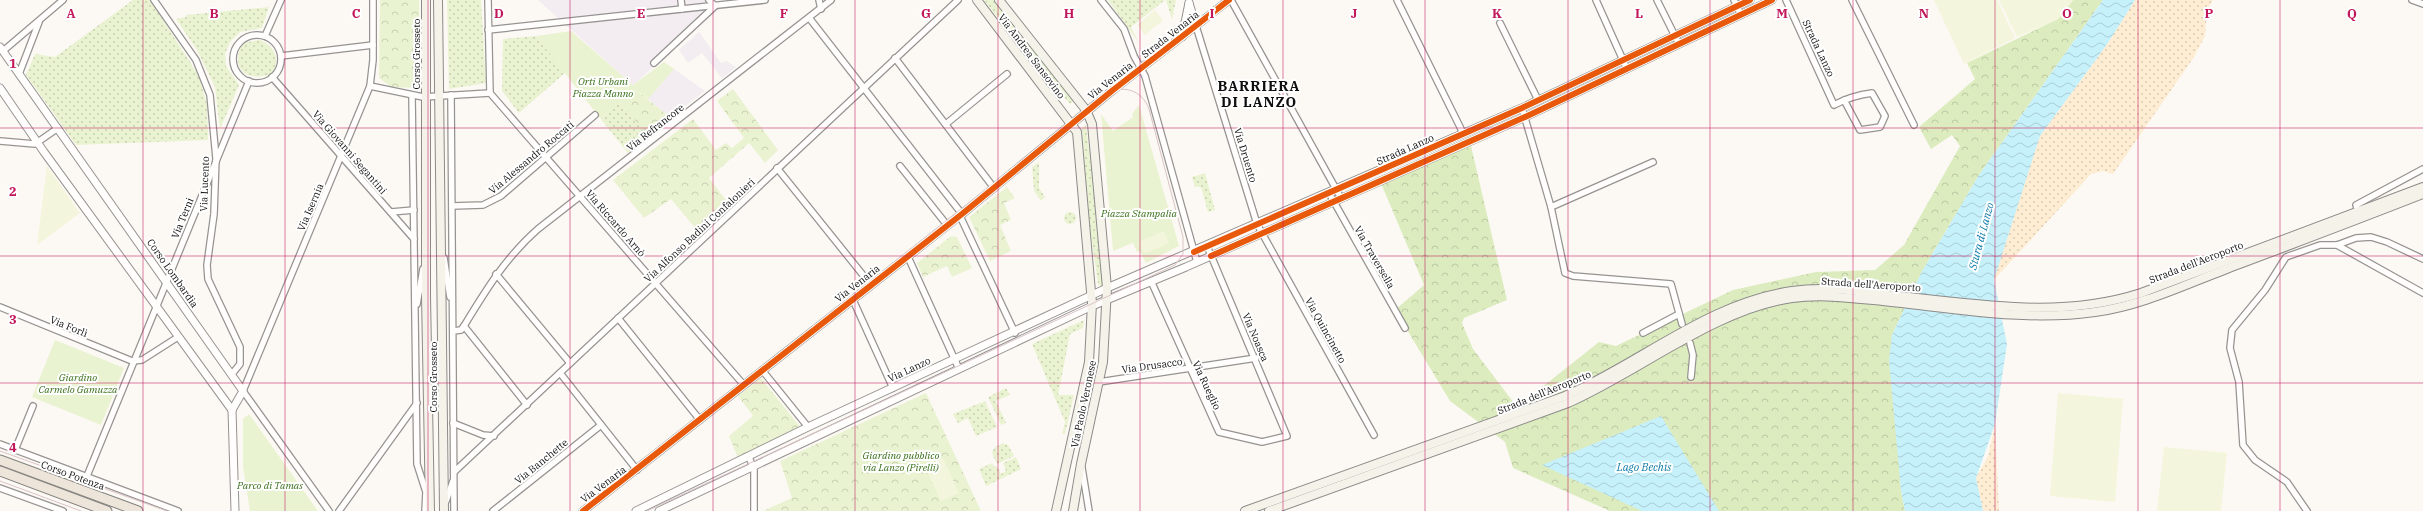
<svg xmlns="http://www.w3.org/2000/svg" width="2423" height="511" viewBox="0 0 2423 511" font-family="'IBM Plex Serif',serif">
<defs>
<pattern id="grass-dots" width="8" height="8" patternUnits="userSpaceOnUse"><rect width="8" height="8" fill="#eaf3d1"/><path d="M2 2h.1M6 6h.1" fill="none" stroke="#c8cfb2" stroke-width="1.8" stroke-linecap="round"/></pattern>
<pattern id="forest-crowns" width="20" height="18" patternUnits="userSpaceOnUse"><rect width="20" height="18" fill="#dcecbf"/><path d="M2 6a3 3 0 1 1 6 0M12 15a3 3 0 1 1 6 0" fill="none" stroke="#bcc9a3"/></pattern>
<pattern id="sand-dots" width="8" height="8" patternUnits="userSpaceOnUse"><rect width="8" height="8" fill="#feedd3"/><path d="M2 2h.1M6 6h.1" fill="none" stroke="#d8cab4" stroke-width="1.8" stroke-linecap="round"/></pattern>
<pattern id="park-crowns" width="20" height="18" patternUnits="userSpaceOnUse"><rect width="20" height="18" fill="#eaf3d1"/><path d="M2 6a3 3 0 1 1 6 0M12 15a3 3 0 1 1 6 0" fill="none" stroke="#c8cfb2"/></pattern>
<pattern id="water-waves" width="16" height="10" patternUnits="userSpaceOnUse"><rect width="16" height="10" fill="#c6f0fa"/><path d="M0 5q4-4 8 0t8 0" fill="none" stroke="#a9cdd5"/></pattern>
</defs>
<rect width="100%" height="100%" fill="#fcf9f4"/>
<!-- industrial -->
<g fill="#f3ecf1">
<polygon points="538,0 711,0 719,9 633,85"/>
<polygon points="699,32 721,63 726,61 736,67 722,78 702,53 688,63 679,50"/>
<polygon points="674,69 705,91 670,117 648,99"/>
</g>
<!-- grass -->
<g fill="url(#grass-dots)">
<polygon points="133,0 150,0 199,76 207,105 208,140 76,145 26,75 35,54 55,57"/>
<polygon points="447,0 481,0 486,83 449,89"/>
<polygon points="984,0 994,0 1074,101 1070,104 1036,67"/>
<polygon points="1108,0 1165,0 1131,27 1139,43"/>
<polygon points="1166,0 1176,0 1172,20"/>
<polygon points="269,7 262,28 240,32 230,42 225,54 226,66 239,85 220,129 215,87 197,50 176,19 186,17 186,15"/>
<polygon points="536,36 566,72 519,113 502,91 503,39"/>
<path d="M260,40c14,5 22,21 11,34 -25,9 -42,-6 -28,-31z"/>
<polygon points="619,102 648,136 628,153 600,118"/>
<polygon points="1086,125 1104,278 1101,287 1098,284 1090,228 1082,128"/>
<polygon points="1039,162 1039,188 1045,197 1041,201 1034,191 1032,167"/>
<polygon points="1205,173 1215,210 1208,212 1201,187 1195,187 1192,177"/>
<circle cx="1070" cy="218" r="6"/>
<polygon points="1084,320 1083,328 1070,334 1058,395 1074,395 1065,434 1062,434 1065,422 1032,344"/>
<polygon points="1006,388 1010,395 996,401 1006,423 1001,425 988,397"/>
<polygon points="985,401 997,427 976,436 968,418 958,423 953,414"/>
<polygon points="1003,443 1008,445 1014,456 997,464 992,453 994,448"/>
<polygon points="1016,457 1021,469 986,486 979,469 992,463 994,467 997,466 1001,474 1006,471 1003,463"/>
</g>
<!-- forest -->
<polygon fill="url(#forest-crowns)" points="2073,0 2103,0 1979,175 1921,273 1892,335 1901,491 1905,511 1610,511 1513,468 1505,442 1450,401 1395,310 1424,285 1380,181 1471,146 1507,300 1464,318 1462,323 1473,349 1517,407 1599,342 1616,346 1733,290 1816,272 1875,270 1904,245 1960,146 1952,135 1931,149 1919,127 1975,79 1967,63 2058,19"/>
<!-- sand -->
<g fill="url(#sand-dots)">
<polygon points="2135,0 2213,0 2207,10 2205,36 2194,57 2113,174 2103,171 2091,174 1994,280 2014,193 2040,136 2108,43"/>
<polygon points="1995,424 1999,511 1983,511 1976,478 1988,456"/>
</g>
<!-- park -->
<g fill="url(#park-crowns)">
<polygon points="380,0 419,0 421,88 391,87 379,78"/>
<polygon points="733,89 778,150 765,163 749,143 709,178 726,200 696,229 671,199 644,218 613,180 693,119 716,150 726,143 732,148 744,138 717,101"/>
<polygon points="636,90 670,117 648,136 619,102"/>
<polygon points="1007,187 1015,198 1004,203 1011,220 1000,225 1011,251 990,261 969,217"/>
<polygon points="951,236 957,237 972,268 952,277 947,266 923,277 917,263"/>
<polygon points="761,378 801,428 738,458 729,436 753,416 738,396"/>
<polygon points="926,393 981,511 763,511 792,498 780,461"/>
</g>
<!-- garden -->
<g fill="#eaf3d1">
<polygon points="571,31 633,85 664,62 674,69 648,99 636,90 600,118 536,36"/>
<polygon points="1139,105 1179,246 1146,263 1140,251 1137,252 1133,243 1113,251 1101,114 1113,131 1133,117 1132,114"/>
<polygon points="55,340 124,368 101,425 32,397"/>
<polygon points="249,414 318,511 250,511 243,467 243,419"/>
</g>
<!-- pitch -->
<g fill="#f3f6dc">
<polygon points="1934,0 1997,0 2015,38 1964,64"/>
<polygon points="1999,0 2073,0 2058,19 2017,37"/>
<polygon points="1155,10 1163,20 1145,35 1137,25"/>
<polygon points="47,166 80,213 37,245"/>
<polygon points="1164,231 1169,243 1144,254 1139,242"/>
<polygon points="2058,393 2123,399 2115,502 2050,496"/>
<polygon points="2164,447 2227,453 2221,511 2157,511"/>
<polygon points="943,458 959,493 941,501 925,467"/>
</g>
<!-- water -->
<g fill="url(#water-waves)">
<polygon points="2103,0 2135,0 2108,43 2040,136 1994,280 2007,344 1995,424 1976,478 1983,511 1905,511 1901,491 1889,360 1892,335 1921,273 1979,175"/>
<polygon points="1661,416 1719,511 1642,511 1542,465"/>
</g>
<g fill="none" stroke-linecap="round" stroke-linejoin="round">
<!-- minor casing -->
<g stroke="#969492" stroke-width="8">
<g id="minor">
<polyline points="154,0 196,60 210,95 216,158 214,214 207,265 208,279 240,347 240,364 232,374"/>
<polyline points="681,0 682,9"/>
<polyline points="819,0 821,9"/>
<polyline points="1101,0 1124,29 1134,56 1145,76 1197,262"/>
<polyline points="1231,0 1341,198"/>
<polyline points="1397,0 1463,133"/>
<polyline points="1596,0 1627,69"/>
<polyline points="1657,0 1679,44"/>
<polyline points="1734,0 1741,15"/>
<path d="M1786,0l48,105c13,-7 23,-10 38,-12l13,23 -5,11 -20,3 -16,-30"/>
<polyline points="1852,0 1914,125"/>
<polyline points="2412,0 2423,4"/>
<polyline points="810,19 962,214"/>
<polyline points="1500,23 1538,100"/>
<polyline points="1196,26 1257,224 1374,435"/>
<polyline points="488,30 765,0"/>
<circle cx="257" cy="59" r="24"/>
<polyline points="265,36 281,0"/>
<polyline points="3,51 63,0"/>
<polyline points="281,56 373,45"/>
<polyline points="895,58 994,188"/>
<polyline points="654,63 715,6 709,0"/>
<polyline points="19,74 39,22"/>
<polyline points="272,77 414,239"/>
<polyline points="370,86 423,97 490,93 488,0"/>
<polyline points="490,93 743,384"/>
<polyline points="412,95 417,464 426,492 425,511"/>
<polyline points="451,95 454,511"/>
<polyline points="1522,108 1551,207 1565,273 1573,276 1671,284 1682,324"/>
<polyline points="946,124 1007,74"/>
<polyline points="0,141 35,144 58,128"/>
<polyline points="900,166 947,225"/>
<polyline points="777,168 871,285"/>
<polyline points="1329,193 1405,328"/>
<polyline points="452,206 483,205 501,196 595,115"/>
<polyline points="1551,207 1653,162"/>
<polyline points="391,212 414,210"/>
<polyline points="2359,214 2356,205 2423,169"/>
<polyline points="960,216 1015,333"/>
<polyline points="2337,245 2423,293"/>
<polyline points="908,257 959,369"/>
<polyline points="444,258 450,297"/>
<polyline points="496,274 570,363"/>
<polyline points="1151,281 1219,432 1262,442 1287,436 1207,246"/>
<polyline points="853,300 893,388"/>
<polyline points="417,304 423,269"/>
<polyline points="0,307 132,361 142,360 178,337"/>
<polyline points="618,318 700,420"/>
<polyline points="464,326 527,405"/>
<path d="M453,331l8,-1 3,-4c22,-36 42,-69 74,-97l293,-229"/>
<polyline points="1643,333 1679,314"/>
<polyline points="1690,343 1693,355 1691,377"/>
<polyline points="762,370 808,427"/>
<polyline points="560,373 637,470"/>
<polyline points="1099,382 1256,358"/>
<polyline points="453,423 483,435 494,436"/>
<polyline points="0,444 178,511"/>
<polyline points="15,450 33,406"/>
<polyline points="749,457 754,470 754,511"/>
<polyline points="1082,468 1089,511"/>
<polyline points="454,472 958,0"/>
<polyline points="87,476 249,81"/>
<polyline points="0,488 63,511"/>
<polyline points="446,501 453,481"/>
<polyline points="329,511 243,391 370,86 373,60 373,0"/>
<polyline points="339,511 417,403"/>
<polyline points="493,511 601,425"/>
<polyline points="2307,511 2287,482 2255,460 2243,445 2239,382 2230,348 2232,330 2265,290 2286,257 2320,245 2337,245 2356,238 2371,237 2387,242 2423,259"/>
</g>
</g>
<!-- tertiary casing -->
<g stroke="#969492" stroke-width="9">
<g id="tertiary">
<polyline points="1189,3 1196,26"/>
<polyline points="1182,37 1189,3"/>
<polyline points="0,47 243,391 232,410"/>
<polyline points="0,88 44,152 232,410"/>
<polyline points="232,410 235,511"/>
<polyline points="583,511 962,214 1113,90 1229,0"/>
<polyline points="636,511 808,427 1107,288 1522,108 1750,0"/>
<polyline points="659,511 1092,306 1186,267 1525,117 1772,0"/>
</g>
</g>
<!-- secondary casing -->
<g stroke="#8c8b89" stroke-width="10">
<g id="secondary">
<polyline points="426,0 426,296 430,511"/>
<polyline points="438,0 444,511"/>
<polyline points="977,0 1077,132 1092,303 1089,362 1056,511"/>
<polyline points="999,0 1086,110 1092,124 1107,288 1103,362 1081,464 1073,511"/>
<path d="M1245,511l320,-115c76,-33 143,-93 227,-105 32,-5 65,0 97,4 85,8 168,25 252,-2l282,-106"/>
<path d="M1269,511l299,-108c72,-32 147,-94 224,-105 30,-4 61,0 91,3 69,7 142,21 212,11 45,-6 87,-26 129,-42 66,-25 133,-50 199,-76"/>
</g>
</g>
<!-- primary casing -->
<g stroke="#83827f" stroke-width="11">
<g id="primary">
<polyline points="0,460 138,511"/>
<polyline points="0,471 107,511"/>
</g>
</g>
<!-- minor -->
<use href="#minor" stroke="#fffefd" stroke-width="5.5"/>
<!-- tertiary -->
<use href="#tertiary" stroke="#fffefd" stroke-width="7"/>
<!-- secondary -->
<use href="#secondary" stroke="#f5f2ea" stroke-width="8"/>
<!-- primary -->
<use href="#primary" stroke="#ede5d9" stroke-width="9"/>
<!-- tram -->
<g stroke="#dac3c7" stroke-width="1">
<polyline points="0,451 167,511"/>
<polyline points="0,481 81,511"/>
<path d="M580,511l526,-417c17,-10 36,-4 43,15l34,128v17l-8,11 -528,246"/>
</g>
<!-- cycleway casing -->
<g stroke="#fff" stroke-width="8">
<g id="cycleway">
<polyline points="1194,252 1522,108 1750,0"/>
<polyline points="1211,256 1525,117 1772,0"/>
<polyline points="583,511 962,214 1113,90 1229,0"/>
</g>
</g>
<!-- cycleway -->
<use href="#cycleway" stroke="#e8590c" stroke-width="6"/>
</g>
<!-- grid -->
<path fill="none" stroke="#c2185b" stroke-width="1" stroke-opacity="0.55" d="M143,0v511M285,0v511M428,0v511M570,0v511M713,0v511M855,0v511M998,0v511M1140,0v511M1283,0v511M1425,0v511M1568,0v511M1710,0v511M1853,0v511M1995,0v511M2138,0v511M2280,0v511M0,128h2423M0,256h2423M0,383h2423"/>
<g text-anchor="middle" stroke-width="4" stroke-linejoin="round" paint-order="stroke">
<!-- street labels -->
<g font-size="10" fill="#0f0f0f" stroke="#fff">
<text transform="translate(1170 34) rotate(-38)" y="4">Strada Venaria</text>
<text transform="translate(1819 48) rotate(65)" y="4">Strada Lanzo</text>
<text transform="translate(416 54) rotate(-90)" y="4">Corso Grosseto</text>
<text transform="translate(1032 56) rotate(53)" y="4">Via Andrea Sansovino</text>
<text transform="translate(1110 80) rotate(-38)" y="4">Via Venaria</text>
<text transform="translate(655 127) rotate(-38)" y="4">Via Refrancore</text>
<text transform="translate(1405 149) rotate(-24)" y="4">Strada Lanzo</text>
<text transform="translate(350 152) rotate(49)" y="4">Via Giovanni Segantini</text>
<text transform="translate(1246 155) rotate(73)" y="4">Via Druento</text>
<text transform="translate(531 157) rotate(-40)" y="4">Via Alessandro Roccati</text>
<text transform="translate(204 184) rotate(-88)" y="4">Via Lucento</text>
<text transform="translate(310 207) rotate(-67)" y="4">Via Isernia</text>
<text transform="translate(182 218) rotate(-68)" y="4">Via Terni</text>
<text transform="translate(616 223) rotate(49)" y="4">Via Riccardo Arnò</text>
<text transform="translate(699 230) rotate(-43)" y="4">Via Alfonso Badini Confalonieri</text>
<text transform="translate(1375 257) rotate(60)" y="4">Via Traversella</text>
<text transform="translate(2196 262) rotate(-21)" y="4">Strada dell'Aeroporto</text>
<text transform="translate(173 273) rotate(55)" y="4">Corso Lombardia</text>
<text transform="translate(857 283) rotate(-38)" y="4">Via Venaria</text>
<text transform="translate(1871 284) rotate(4)" y="4">Strada dell'Aeroporto</text>
<text transform="translate(69 326) rotate(22)" y="4">Via Forlì</text>
<text transform="translate(1326 330) rotate(61)" y="4">Via Quincinetto</text>
<text transform="translate(1256 337) rotate(67)" y="4">Via Noasca</text>
<text transform="translate(1152 365) rotate(-8)" y="4">Via Drusacco</text>
<text transform="translate(909 369) rotate(-25)" y="4">Via Lanzo</text>
<text transform="translate(433 377) rotate(-90)" y="4">Corso Grosseto</text>
<text transform="translate(1207 385) rotate(65)" y="4">Via Rueglio</text>
<text transform="translate(1544 392) rotate(-22)" y="4">Strada dell'Aeroporto</text>
<text transform="translate(1083 404) rotate(-78)" y="4">Via Paolo Veronese</text>
<text transform="translate(541 461) rotate(-39)" y="4">Via Banchette</text>
<text transform="translate(73 475) rotate(20)" y="4">Corso Potenza</text>
<text transform="translate(603 484) rotate(-37)" y="4">Via Venaria</text>
</g>
<!-- park labels -->
<g font-size="10" font-style="italic" fill="#376e18" stroke="#fff">
<text x="603" y="85">Orti Urbani<tspan x="603" dy="12">Piazza Manno</tspan></text>
<text x="1139" y="217">Piazza Stampalia</text>
<text x="78" y="381">Giardino<tspan x="78" dy="12">Carmelo Gamuzza</tspan></text>
<text x="901" y="459">Giardino pubblico<tspan x="901" dy="12">via Lanzo (Pirelli)</tspan></text>
<text x="270" y="489">Parco di Tamas</text>
</g>
<!-- water labels -->
<g font-size="11" font-style="italic" fill="#0a7aa6" stroke="#fff">
<text transform="translate(1981 236) rotate(-75)" y="4">Stura di Lanzo</text>
<text x="1644" y="471">Lago Bechis</text>
</g>
<!-- district labels -->
<g font-size="14" font-weight="bold" letter-spacing="1" fill="#0f0f0f" stroke="#fff">
<text x="1259" y="91">BARRIERA<tspan x="1259" dy="16">DI LANZO</tspan></text>
</g>
</g>
<g font-size="13" text-anchor="middle" font-weight="bold" fill="#c2185b" stroke="#fff" stroke-width="4" stroke-linejoin="round" paint-order="stroke">
<text x="71" y="18">A</text>
<text x="214" y="18">B</text>
<text x="356" y="18">C</text>
<text x="499" y="18">D</text>
<text x="641" y="18">E</text>
<text x="784" y="18">F</text>
<text x="926" y="18">G</text>
<text x="1069" y="18">H</text>
<text x="1212" y="18">I</text>
<text x="1354" y="18">J</text>
<text x="1497" y="18">K</text>
<text x="1639" y="18">L</text>
<text x="1782" y="18">M</text>
<text x="1924" y="18">N</text>
<text x="2067" y="18">O</text>
<text x="2209" y="18">P</text>
<text x="2352" y="18">Q</text>
<text x="13" y="68">1</text>
<text x="13" y="196">2</text>
<text x="13" y="324">3</text>
<text x="13" y="452">4</text>
</g>
</svg>
